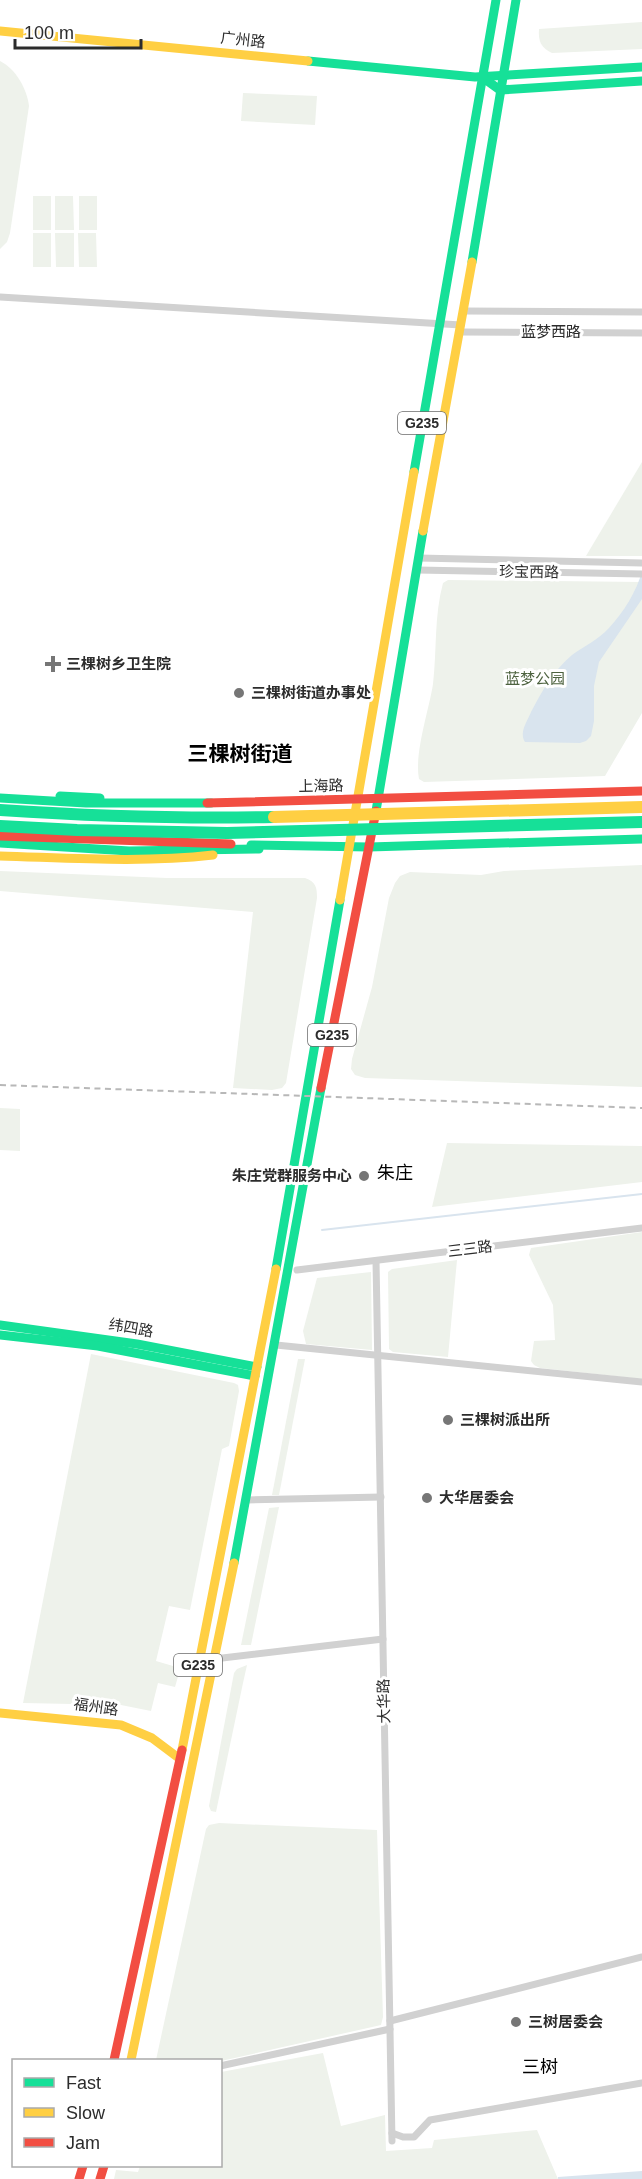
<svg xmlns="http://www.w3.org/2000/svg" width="642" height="2179" viewBox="0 0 642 2179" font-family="Helvetica,'Noto Sans SC',sans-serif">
<rect width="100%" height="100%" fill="#fff"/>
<!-- green -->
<g fill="#eef2eb">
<path d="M642,22v27l-90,4c-11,-5 -14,-12 -13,-24z"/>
<path d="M0,61c16,8 27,28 29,45l-19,127 -3,9 -7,7z"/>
<polygon points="243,93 317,96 315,125 241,121"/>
<rect x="33" y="196" width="18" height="34"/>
<polygon points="55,196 73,196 74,230 55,230"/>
<rect x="79" y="196" width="18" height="34"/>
<rect x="33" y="233" width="18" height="34"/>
<polygon points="55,233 74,233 74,267 56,267"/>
<polygon points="78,233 96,233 97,267 79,267"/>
<polygon points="642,462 642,556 586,556"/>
<path d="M448,580l194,2v131l-37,63 -181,6 -5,-3c-5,-25 10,-69 14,-95 4,-34 1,-68 10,-101z"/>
<polygon points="642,865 642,1087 365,1078 355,1075 351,1069 352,1059 372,987 389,898 395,883 400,876 410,872 481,875 504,871"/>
<path d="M0,871l167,7h138c11,4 12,9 12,20l-31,185 -4,5 -10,2 -39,-2 20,-176 -253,-21z"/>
<polygon points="0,1108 20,1109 20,1151 0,1150"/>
<polygon points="447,1143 642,1146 642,1182 432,1207"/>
<polygon points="642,1232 642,1379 540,1368 534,1365 531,1361 534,1341 555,1340 553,1305 529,1255 531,1248"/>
<polygon points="457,1260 448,1357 393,1352 389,1349 388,1272 392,1269"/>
<polygon points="371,1272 372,1350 306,1344 303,1331 317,1278"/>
<polygon points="91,1354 234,1383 238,1385 239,1391 229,1446 222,1449 190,1610 169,1606 156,1661 173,1666 179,1673 175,1687 158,1683 151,1711 121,1705 23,1703"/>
<polygon points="298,1359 305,1359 279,1495 272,1495"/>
<polygon points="279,1507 251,1645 241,1645 269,1508"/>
<polygon points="247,1665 243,1683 216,1812 211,1811 209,1806 234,1673 237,1669"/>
<polygon points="219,1823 377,1830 383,2017 381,2025 221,2061 156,2060 206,1829 209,1825"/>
<polygon points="323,2053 341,2126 385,2115 386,2151 432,2148 434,2140 537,2130 558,2179 114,2179 116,2170 138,2172 140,2166 220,2166 221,2072"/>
</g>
<!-- water -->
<g fill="#d9e4ee">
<path d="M642,571v28l-43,63 -5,24v35l-3,15 -5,5 -6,2 -55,-1c-6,-10 2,-20 6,-30 11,-21 22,-41 41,-57 12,-9 26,-15 37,-27 14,-15 28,-37 33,-57z"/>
<polygon points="642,2171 642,2179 558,2179 558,2177"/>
</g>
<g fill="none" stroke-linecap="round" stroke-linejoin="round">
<!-- stream -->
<polyline stroke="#d9e4ee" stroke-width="2" points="322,1230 642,1194"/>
<!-- street -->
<g stroke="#d1d1d1" stroke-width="7">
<polyline points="0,297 461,325"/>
<polyline points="464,311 642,312"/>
<polyline points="460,332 642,333"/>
<polyline points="418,558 642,563"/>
<polyline points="417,570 642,574"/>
<polyline points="376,1261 392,2141"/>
<polyline points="297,1270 642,1228"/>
<polyline points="276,1345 642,1382"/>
<polyline points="247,1500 381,1497"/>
<polyline points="214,1659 383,1639"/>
<polyline points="390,2021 642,1957"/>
<polyline points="220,2066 390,2029"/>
<polyline points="392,2133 403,2137 414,2137 430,2120 642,2083"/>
</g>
<!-- fast -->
<g stroke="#16e098" stroke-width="9">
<polyline points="308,61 475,77 642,67"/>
<polyline points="482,77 500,90 642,81"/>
<polyline points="472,262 516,0"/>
<polyline points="414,472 496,0"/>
<polyline points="60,796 100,798"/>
<polyline points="0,798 86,803 211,803"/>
<polyline points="376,811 423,531"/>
<polyline points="0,843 129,851 259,849"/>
<polyline points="251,845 369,847 642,839"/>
<polyline points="276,1269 340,900"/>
<polyline points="0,1325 137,1344 257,1367"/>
<polyline points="0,1335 98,1346 255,1376"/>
<polyline points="234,1563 321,1088"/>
</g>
<!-- slow -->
<g stroke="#ffcf43" stroke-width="9">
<polyline points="0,31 308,61"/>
<polyline points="423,531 472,262"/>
<path d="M0,856c71,2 142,7 213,-1"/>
<polyline points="340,900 414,472"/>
<polyline points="0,1713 121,1725 152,1738 180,1759"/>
<polyline points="182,1750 276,1269"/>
<polyline points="131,2060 234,1563"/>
</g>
<!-- jam -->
<g stroke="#f24e42" stroke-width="9">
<polyline points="207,803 642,791"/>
<polyline points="0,836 231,844"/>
<polyline points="321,1088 376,811"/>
<polyline points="114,2060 182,1750"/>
<polyline points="79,2179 83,2166"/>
<polyline points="100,2179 104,2166"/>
</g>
<!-- rail -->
<polyline stroke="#b8b8b8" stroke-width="2" stroke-dasharray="6 4.5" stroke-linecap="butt" points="0,1085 642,1108"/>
<!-- fast-bridge -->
<g stroke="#16e098" stroke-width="12">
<path d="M0,810c91,6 183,9 274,7"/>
<polyline points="0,826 77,830 227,833 642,822"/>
</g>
<!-- slow-bridge -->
<polyline stroke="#ffcf43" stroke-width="12" points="274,817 642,807"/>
</g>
<!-- markers -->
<g fill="#767676" stroke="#fff" stroke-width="2">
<path d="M50 655h6v6h6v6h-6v6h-6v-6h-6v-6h6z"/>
<circle cx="239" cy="693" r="6"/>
<circle cx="364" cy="1176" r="6"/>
<circle cx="448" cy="1420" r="6"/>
<circle cx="427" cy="1498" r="6"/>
<circle cx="516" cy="2022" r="6"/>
</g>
<g text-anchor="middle" stroke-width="6" stroke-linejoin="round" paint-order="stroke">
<!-- shield labels -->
<g fill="#fff" stroke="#6b6b6b" stroke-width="1.5">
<rect x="398" y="412" width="48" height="22" rx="4.5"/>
<rect x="308" y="1024" width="48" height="22" rx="4.5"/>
<rect x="174" y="1654" width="48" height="22" rx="4.5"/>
</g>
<g font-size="14" font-weight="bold" fill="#2c2c2c">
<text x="422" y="428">G235</text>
<text x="332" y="1040">G235</text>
<text x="198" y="1670">G235</text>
</g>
<!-- street labels -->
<g font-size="15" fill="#2c2c2c" stroke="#fff">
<text transform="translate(243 40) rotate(6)" y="5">广州路</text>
<text x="551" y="337">蓝梦西路</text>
<text transform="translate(529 572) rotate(1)" y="5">珍宝西路</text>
<text transform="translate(321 786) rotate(-1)" y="5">上海路</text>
<text transform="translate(470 1249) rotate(-7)" y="5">三三路</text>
<text transform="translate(131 1328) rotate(10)" y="5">纬四路</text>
<text transform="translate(384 1701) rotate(-91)" y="5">大华路</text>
<text transform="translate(96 1707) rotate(8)" y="5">福州路</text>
</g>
<!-- poi labels -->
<g font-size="15" font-weight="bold" fill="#2c2c2c" stroke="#fff" text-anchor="start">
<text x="66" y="669">三棵树乡卫生院</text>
<text x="251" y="698">三棵树街道办事处</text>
<text x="352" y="1181" text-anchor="end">朱庄党群服务中心</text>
<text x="460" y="1425">三棵树派出所</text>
<text x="439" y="1503">大华居委会</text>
<text x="528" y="2027">三树居委会</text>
</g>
<!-- park labels -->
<g font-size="15" fill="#4d623f" stroke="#fff">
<text x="535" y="684">蓝梦公园</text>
</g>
<!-- quarter labels -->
<g font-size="18" fill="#000" stroke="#fff">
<text x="395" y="1179">朱庄</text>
<text x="540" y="2073">三树</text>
</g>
<!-- district labels -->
<g font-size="21" font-weight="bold" fill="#000" stroke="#fff">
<text x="240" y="761">三棵树街道</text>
</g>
</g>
<!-- legend -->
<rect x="12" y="2059" width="210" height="108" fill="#ffffff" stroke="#ababab" stroke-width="1.5"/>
<rect x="24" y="2078" width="30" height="9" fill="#16e098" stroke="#ababab" stroke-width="1.5"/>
<text x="66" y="2089" font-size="18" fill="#2c2c2c">Fast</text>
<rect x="24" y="2108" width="30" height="9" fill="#ffcf43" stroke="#ababab" stroke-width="1.5"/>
<text x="66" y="2119" font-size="18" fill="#2c2c2c">Slow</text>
<rect x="24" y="2138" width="30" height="9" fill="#f24e42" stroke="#ababab" stroke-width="1.5"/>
<text x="66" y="2149" font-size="18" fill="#2c2c2c">Jam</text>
<!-- scale -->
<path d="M15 39v9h126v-9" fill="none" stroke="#2c2c2c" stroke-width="3"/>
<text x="24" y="39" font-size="18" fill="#2c2c2c" stroke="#ffffff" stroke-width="4.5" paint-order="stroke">100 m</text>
</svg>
